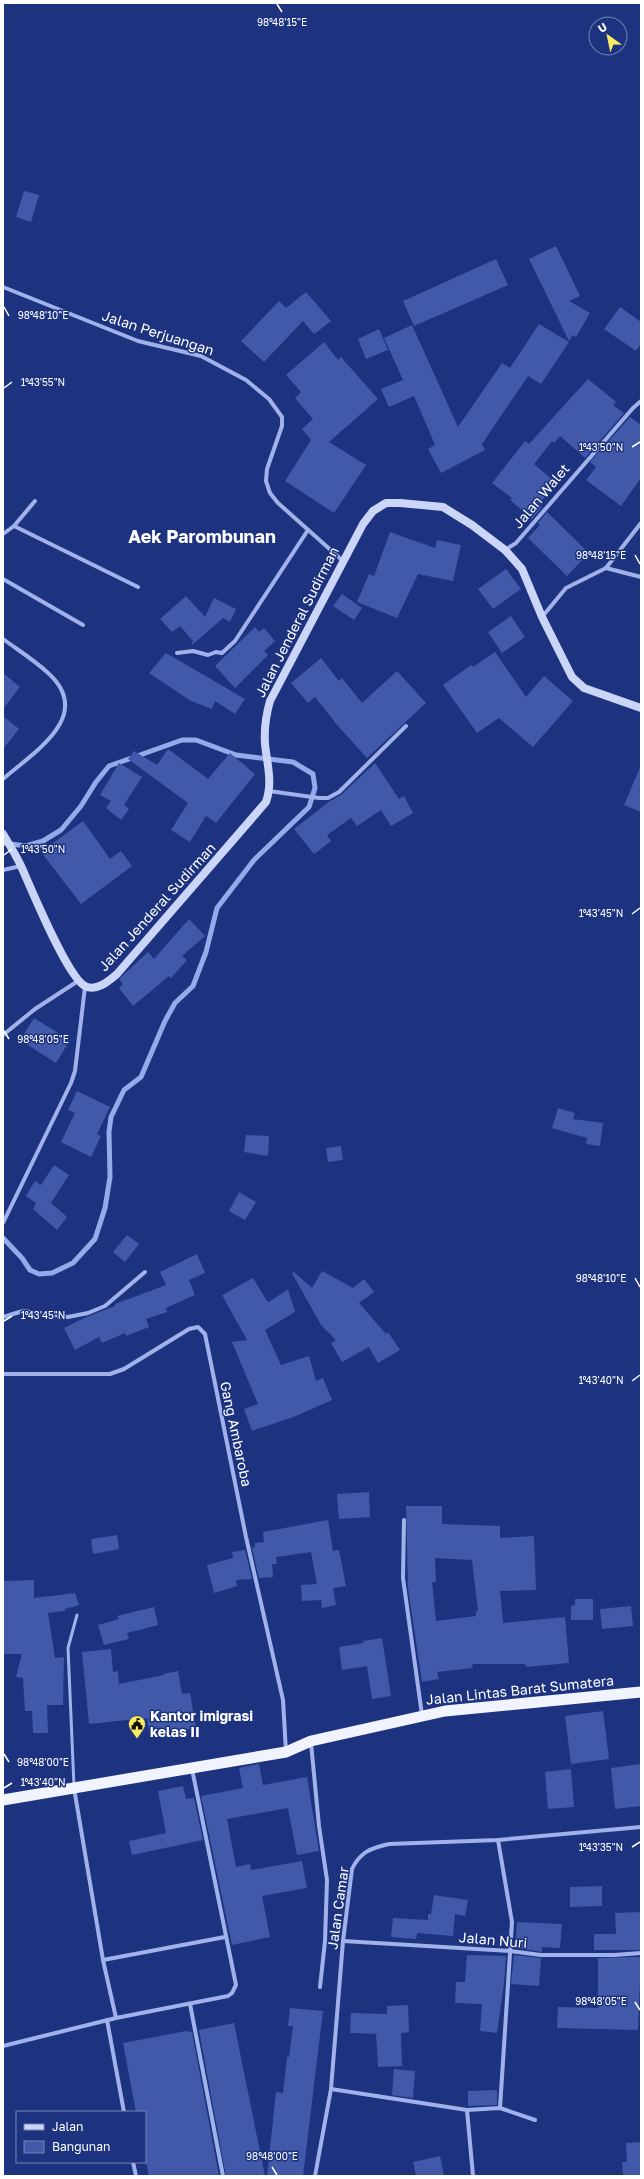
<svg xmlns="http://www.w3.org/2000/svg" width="644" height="2179" viewBox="0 0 644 2179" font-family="'Golos Text',sans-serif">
<rect width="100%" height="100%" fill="#1d3380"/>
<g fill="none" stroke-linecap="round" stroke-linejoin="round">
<!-- stream -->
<polyline stroke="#93aaeb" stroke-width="5" points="3,843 26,846 43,841 61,830 81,806 96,782 109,766 182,740 196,740 236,755 293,762 313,774 315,788 309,807 254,860 217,908 206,952 193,986 175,1003 165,1021 141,1077 124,1090 111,1117 109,1132 110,1177 105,1208 95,1239 73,1263 52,1273 39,1274 30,1270 22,1258 3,1238"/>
</g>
<!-- building -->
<g fill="#4159a8" fill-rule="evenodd">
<polygon points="24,191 39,195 31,222 16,217"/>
<polygon points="556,246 580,296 569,301 590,313 576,337 573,335 569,341 529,259"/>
<polygon points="496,259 508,285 414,326 403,301"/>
<polygon points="306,292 331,321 314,334 303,321 264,362 241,341 279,301 286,308"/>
<polygon points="620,307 641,322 641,343 636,351 604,329"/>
<polygon points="539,324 569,342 541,384 528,376 482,444 485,450 441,473 428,449 435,445 414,396 389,407 381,389 403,380 384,338 412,325 458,427 502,363 510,368"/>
<polygon points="379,329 388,350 366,359 358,339"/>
<polygon points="324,342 338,360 341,357 378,399 329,442 366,465 334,513 285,481 311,440 302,429 313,419 295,398 301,392 286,375"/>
<polygon points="588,379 616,402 613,405 624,413 585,458 560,436 554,443 552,441 534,464 556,483 539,504 542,507 532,519 510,500 512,498 492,483 525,441 529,444"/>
<polygon points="630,417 641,425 641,478 621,506 586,480 596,467 590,462"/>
<polygon points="547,512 589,553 567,576 528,538 540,525 538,523"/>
<polygon points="390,532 435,548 437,540 461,545 453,581 418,574 397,618 357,602 369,574 374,576"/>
<polygon points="506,569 521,589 493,609 478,589"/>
<polygon points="342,594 362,608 354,620 333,606"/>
<polygon points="186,596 205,617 214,598 236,609 230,622 223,618 191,646 193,641 180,626 172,632 160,619"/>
<polygon points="511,616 525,637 502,653 488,632"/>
<polygon points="255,627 259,632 264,628 275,641 264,651 268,655 235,688 215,666"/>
<polygon points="495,652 526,697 544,676 573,701 533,747 499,718 477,733 443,685 471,665 473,667"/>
<polygon points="166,653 245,699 235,714 215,701 212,709 191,701 149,673"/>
<polygon points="321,658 339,681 342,678 362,703 397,671 426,703 367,758 338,726 315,697 308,703 291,683"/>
<polygon points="3,673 20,687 3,709"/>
<polygon points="3,716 19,729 3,749"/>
<polygon points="168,749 208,779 230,753 255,774 216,823 206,816 190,842 171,830 188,803 128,759 134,751 157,765"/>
<polygon points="119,763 142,777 124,805 129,809 121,820 106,808 111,801 100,795"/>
<polygon points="375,763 399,799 404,796 413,813 391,826 381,810 357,826 351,818 327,835 331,841 314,854 294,829 330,801 341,795"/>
<polygon points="641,765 641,812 624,805"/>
<polygon points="83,821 110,859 121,851 132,866 81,904 41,852"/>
<polygon points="189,919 205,936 182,956 187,960 171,978 169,976 133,1006 119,988 123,984 119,979 148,952 154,959"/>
<polygon points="34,1018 70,1040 56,1063 20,1040"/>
<polygon points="77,1091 110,1107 97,1134 101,1136 91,1157 61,1142 75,1113 68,1110"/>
<polygon points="558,1108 575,1113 573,1119 603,1123 600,1146 586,1144 587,1138 552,1128"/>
<polygon points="246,1135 269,1136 268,1156 244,1152"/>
<polygon points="341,1146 343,1160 328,1162 326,1148"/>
<polygon points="54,1165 69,1175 51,1203 67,1217 57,1230 33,1209 36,1203 26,1196 35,1181 41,1185"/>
<polygon points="239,1192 256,1202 245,1220 229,1211"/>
<polygon points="127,1235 139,1244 125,1262 113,1252"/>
<polygon points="197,1254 205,1273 189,1280 195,1295 166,1308 167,1312 146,1319 149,1327 126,1336 125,1333 102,1343 99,1337 75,1350 64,1328 84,1318 115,1306 115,1304 166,1285 160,1272"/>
<polygon points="322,1271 353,1288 364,1279 374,1292 359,1303 386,1334 388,1332 400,1350 378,1363 369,1347 342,1362 331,1343 336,1340 321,1325 292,1273 294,1272 312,1288"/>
<polygon points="253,1278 267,1301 269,1302 288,1289 295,1312 265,1330 281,1365 309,1356 316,1381 323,1378 332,1400 296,1416 252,1431 244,1409 258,1404 232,1342 247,1340 222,1295"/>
<polygon points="369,1492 370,1517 339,1519 337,1494"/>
<path d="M406,1506h36v18l58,2v12l34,-2 2,54 -36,1 3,32 62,-6 4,46 -43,4 -1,-3h-53l1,4 -36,4 2,7 -17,3 -14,-94zM435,1558l37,2 6,51h-2v5l-40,5 -4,-39h4z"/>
<polygon points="328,1520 333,1551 339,1550 346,1586 333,1588 336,1605 322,1608 321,1600 302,1601 301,1585 317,1584 311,1552 276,1557 277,1564 272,1564 273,1577 259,1578 252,1548 255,1547 255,1543 264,1542 263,1532"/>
<polygon points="117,1535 119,1549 93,1554 91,1539"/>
<polygon points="245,1550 252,1579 236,1580 237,1586 214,1593 207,1565 233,1558 232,1552"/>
<polygon points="34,1580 34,1598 75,1593 79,1605 65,1609 65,1611 48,1613 55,1658 64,1657 63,1705 47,1705 48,1733 33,1733 32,1711 25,1711 23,1678 16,1677 22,1654 4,1654 3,1581"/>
<polygon points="575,1599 593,1599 593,1620 571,1620 571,1606 575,1605"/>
<polygon points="631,1606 633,1626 602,1629 600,1609"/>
<polygon points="154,1607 158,1625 127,1633 129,1639 104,1645 98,1625 119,1619 117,1616"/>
<polygon points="382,1638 391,1696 372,1699 367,1666 342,1670 339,1647 364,1643 363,1641"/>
<polygon points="111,1649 113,1672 118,1671 119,1684 164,1675 163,1674 178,1671 182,1694 190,1693 196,1728 150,1736 147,1718 89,1724 82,1652"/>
<polygon points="603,1711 609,1759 571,1764 565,1716"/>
<polygon points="259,1764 263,1785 307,1777 319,1851 297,1855 288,1808 227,1819 236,1867 250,1864 251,1870 302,1861 307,1888 262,1896 270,1937 232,1945 201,1796 243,1788 239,1768"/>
<polygon points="641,1764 641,1806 615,1809 611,1768"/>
<polygon points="571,1769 574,1807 548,1809 545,1772"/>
<polygon points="183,1786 186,1799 194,1798 203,1840 132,1855 129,1841 166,1833 158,1791"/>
<polygon points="602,1886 602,1906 570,1907 570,1887"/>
<polygon points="434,1895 468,1900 465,1916 455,1914 453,1936 417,1933 416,1939 391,1937 393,1918 428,1920 428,1914 431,1914"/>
<polygon points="641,1912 641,1950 594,1950 594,1934 616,1934 615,1913"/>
<polygon points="517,1922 562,1924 560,1948 542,1947 542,1952 515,1948"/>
<polygon points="467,1955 506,1956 504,1984 497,2033 480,2031 482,2004 455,2003 456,1982 465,1982"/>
<polygon points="514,1955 541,1958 539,1986 511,1984"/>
<polygon points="641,1957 638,2030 557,2028 558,2007 598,2008 598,1958"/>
<polygon points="408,2005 409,2032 401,2033 402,2066 378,2067 376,2034 350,2033 351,2013 387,2014 387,2006"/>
<polygon points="290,2008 323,2011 303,2176 267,2176 276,2092 283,2093 287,2057 289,2057 293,2026 288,2026"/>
<polygon points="234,2023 265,2176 226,2176 199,2030"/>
<polygon points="186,2031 192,2032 219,2176 149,2176 145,2156 145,2112 136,2112 123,2043"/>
<polygon points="394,2069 415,2071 413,2098 392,2095"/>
<polygon points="497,2090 497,2105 468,2106 468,2091"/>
<polygon points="641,2142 641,2176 623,2176 622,2162 627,2162 626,2143"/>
<polygon points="440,2156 444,2176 416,2176 413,2162"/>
</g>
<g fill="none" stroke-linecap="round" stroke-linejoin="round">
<!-- service -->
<polyline stroke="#a0b2e9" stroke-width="3" points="74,1786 68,1648 77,1615"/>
<!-- minor -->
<g stroke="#a0b2e9" stroke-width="4">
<polyline points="3,287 138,341 201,356 246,380 269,399 282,417 282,426 267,469 266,481 270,493 278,503 343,561"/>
<polyline points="14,526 138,587"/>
<polyline points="3,534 14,526 35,501"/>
<polyline points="505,550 516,543 633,408 641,401"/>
<polyline points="606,568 641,523"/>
<polyline points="3,579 83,625"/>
<polyline points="542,617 566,588 606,568 641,577"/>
<path d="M3,639c15,11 31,21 44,33 49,43 -13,80 -44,107"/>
<polyline points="177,653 193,651 208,655 216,652 222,653 235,641 308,530"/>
<polyline points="269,791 319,798 328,798 339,792 406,726"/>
<polyline points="3,870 21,866"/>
<polyline points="3,1035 35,1009 78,981"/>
<polyline points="3,1223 71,1083 75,1071 85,987"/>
<polyline points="3,1317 23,1311 68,1317 88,1313 105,1306 145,1272"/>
<polyline points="3,1374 110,1374 124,1369 189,1329 198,1327 205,1334 246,1537 283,1700 286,1752"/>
<polyline points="404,1520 403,1578 422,1715"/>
<polyline points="311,1743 319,1826 327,1880 325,1941 320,1987"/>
<polyline points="74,1788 103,1960 116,2018"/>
<polyline points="498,1840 512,1922 500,2108"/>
<polyline points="343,1941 510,1951 541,1955 614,1955 641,1953"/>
<polyline points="103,1960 225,1937"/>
<polyline points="190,2004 223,2176"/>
<polyline points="107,2020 124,2112"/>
<polyline points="3,2046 116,2018 228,1996 232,1993 236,1985 192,1769"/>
<polyline points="331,2089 467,2110 500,2108 535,2120"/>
<polyline points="467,2110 473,2176"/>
<polyline points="133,2162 136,2176"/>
<path d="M315,2176l16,-87 12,-148 9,-72c8,-17 19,-21 37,-25l109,-4 143,-13"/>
</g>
<!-- secondary -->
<path stroke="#cbd5f7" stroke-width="8" d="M3,834c6,10 13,21 18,32 10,22 46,111 64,120 11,6 24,-5 32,-12l149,-172c7,-20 1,-38 -1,-58 -1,-15 1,-29 5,-43l93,-177 10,-13 13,-8h14l43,4 29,18 33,25 17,19 20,48 30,60 12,11 57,20"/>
<!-- trunk -->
<polyline stroke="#f1f4fe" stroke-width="11" points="3,1800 286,1752 311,1741 445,1711 641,1692"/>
</g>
<!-- ticks -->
<path fill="none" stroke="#fff" stroke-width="1.5" d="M277,4l5,8M4,307l5,9M4,388l8,-6M632,447l8,-5M635,555l5,9M4,855l8,-6M632,914l8,-6M4,1031l5,8M635,1278l5,9M4,1321l8,-5M632,1381l8,-6M4,1754l5,8M4,1788l8,-5M632,1847l8,-5M635,2002l5,8M272,2167l5,8"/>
<!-- icons -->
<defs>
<g id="civic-pin" transform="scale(0.9)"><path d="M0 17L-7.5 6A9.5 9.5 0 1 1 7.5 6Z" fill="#f9ec5e" stroke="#1d3380"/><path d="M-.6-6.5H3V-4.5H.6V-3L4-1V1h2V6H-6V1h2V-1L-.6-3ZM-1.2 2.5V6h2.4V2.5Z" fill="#111"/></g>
</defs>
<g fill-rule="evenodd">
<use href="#civic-pin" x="137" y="1724"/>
</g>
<g text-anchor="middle" stroke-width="3" stroke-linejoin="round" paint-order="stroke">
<!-- street labels -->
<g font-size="14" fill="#fff" stroke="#1d3380">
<text transform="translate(158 333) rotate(18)" y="5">Jalan Perjuangan</text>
<text transform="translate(541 496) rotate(-50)" y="5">Jalan Walet</text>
<text transform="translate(297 622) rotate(-63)" y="5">Jalan Jenderal Sudirman</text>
<text transform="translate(157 907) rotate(-48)" y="5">Jalan Jenderal Sudirman</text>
<text transform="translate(236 1434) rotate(78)" y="5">Gang Ambaroba</text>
<text transform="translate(520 1690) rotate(-6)" y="5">Jalan Lintas Barat Sumatera</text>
<text transform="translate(338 1908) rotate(-82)" y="5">Jalan Camar</text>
<text transform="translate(493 1940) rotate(5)" y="5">Jalan Nuri</text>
</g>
<!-- poi labels -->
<g font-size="14" font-weight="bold" fill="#fff" stroke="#1d3380" text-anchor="start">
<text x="150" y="1721">Kantor imigrasi<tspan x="150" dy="16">kelas II</tspan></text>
</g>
<!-- district labels -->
<g font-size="18" font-weight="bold" fill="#fff" stroke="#1d3380">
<text x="202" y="543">Aek Parombunan</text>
</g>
</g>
<g font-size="10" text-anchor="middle" fill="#fff" stroke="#1d3380" stroke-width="3" stroke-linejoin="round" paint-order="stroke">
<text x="282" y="26">98°48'15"E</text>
<text x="43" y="319">98°48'10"E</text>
<text x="43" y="386">1°43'55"N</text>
<text x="601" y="451">1°43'50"N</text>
<text x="601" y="559">98°48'15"E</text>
<text x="43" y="853">1°43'50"N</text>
<text x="601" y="917">1°43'45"N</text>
<text x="43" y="1043">98°48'05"E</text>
<text x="601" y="1282">98°48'10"E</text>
<text x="43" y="1319">1°43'45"N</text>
<text x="601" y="1384">1°43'40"N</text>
<text x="43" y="1766">98°48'00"E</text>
<text x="43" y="1786">1°43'40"N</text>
<text x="601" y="1851">1°43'35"N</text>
<text x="601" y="2005">98°48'05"E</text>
<text x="272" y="2160">98°48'00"E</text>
</g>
<!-- border -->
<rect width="644" height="2179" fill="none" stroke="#ffffff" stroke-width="8"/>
<!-- legend -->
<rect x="16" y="2111" width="130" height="52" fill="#1d3380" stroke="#7785b3"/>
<rect x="24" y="2124" width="20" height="6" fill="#cbd5f7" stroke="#7785b3"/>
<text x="52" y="2131" font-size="12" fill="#ffffff">Jalan</text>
<rect x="24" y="2141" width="20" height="12" fill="#4159a8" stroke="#7785b3"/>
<text x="52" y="2151" font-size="12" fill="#ffffff">Bangunan</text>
<!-- north arrow -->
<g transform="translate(608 36) rotate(327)"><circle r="19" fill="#1d3380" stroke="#7785b3"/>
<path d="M0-3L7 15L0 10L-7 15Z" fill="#f9ec5e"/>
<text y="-6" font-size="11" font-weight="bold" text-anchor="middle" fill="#ffffff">U</text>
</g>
</svg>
